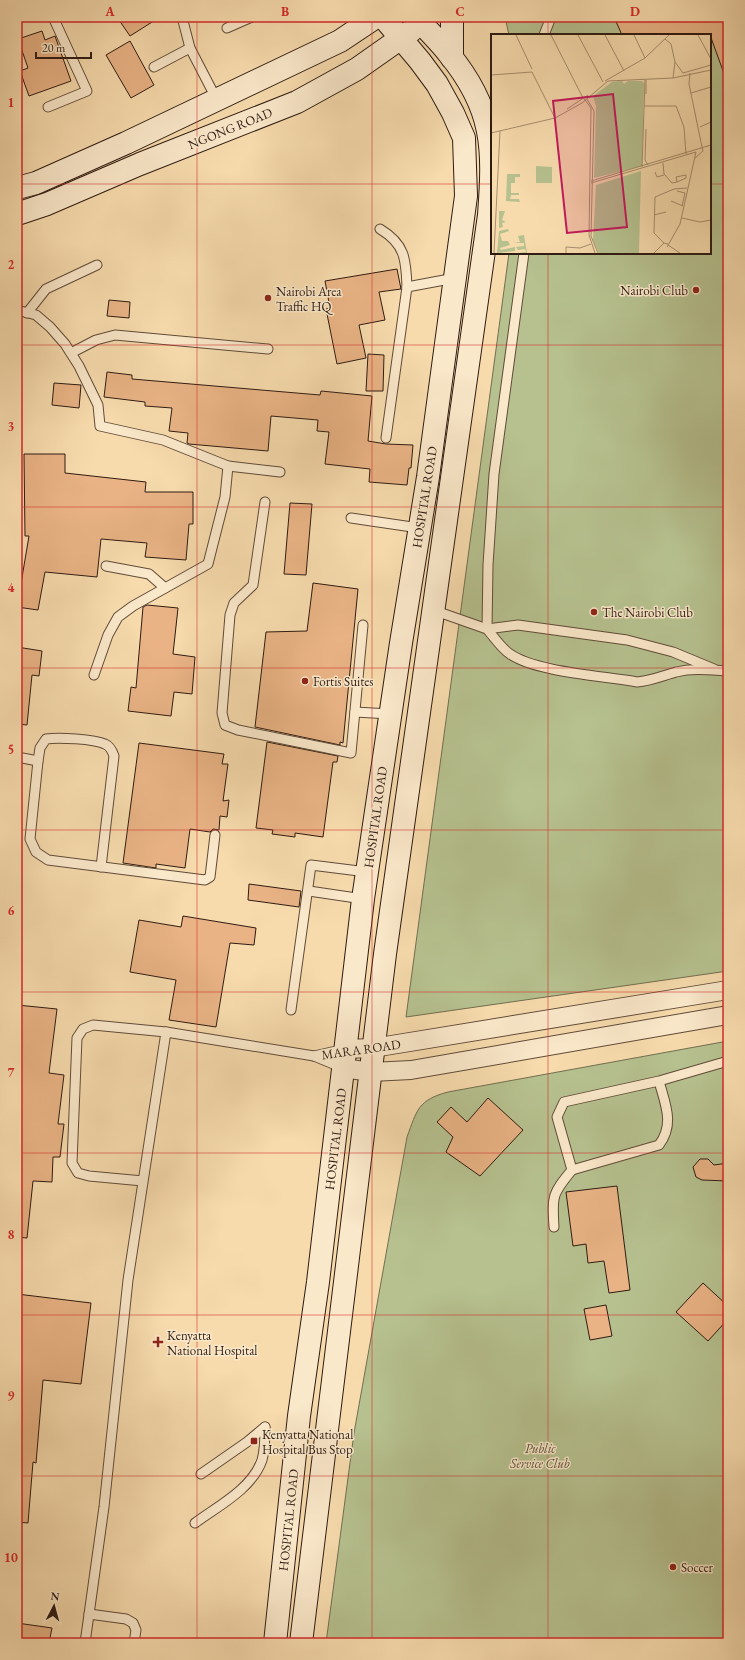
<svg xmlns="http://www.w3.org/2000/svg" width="745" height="1660" viewBox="0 0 745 1660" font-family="'EB Garamond',serif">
<rect width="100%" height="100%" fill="#f7dbad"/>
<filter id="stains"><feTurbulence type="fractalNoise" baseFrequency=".005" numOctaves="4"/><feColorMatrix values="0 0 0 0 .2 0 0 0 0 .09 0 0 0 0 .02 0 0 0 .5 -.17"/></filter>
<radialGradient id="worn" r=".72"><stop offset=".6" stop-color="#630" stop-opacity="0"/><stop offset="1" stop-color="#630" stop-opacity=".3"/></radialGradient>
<!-- green -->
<g fill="#b6c18f" stroke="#726e50">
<polygon points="505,17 728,17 728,971 406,1017 509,253 710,253 710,35 509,35"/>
<path d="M728,1041v602h-402l28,-210 53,-296c10,-27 11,-37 41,-45z"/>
</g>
<!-- building -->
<g fill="#e9b385" stroke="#2e1b12">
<polygon points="117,17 160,17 130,36"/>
<polygon points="614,17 722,17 728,34 728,79 726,79 710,35 622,35"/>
<polygon points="42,31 45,40 55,36 71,81 29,96 20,71 28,68 18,39"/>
<polygon points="130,41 154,85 131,98 106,55"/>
<polygon points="397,269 401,289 379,292 385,320 359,325 366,358 337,364 326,309 330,308 325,281"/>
<polygon points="109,300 130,302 129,318 107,316"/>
<polygon points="368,354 384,355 383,391 366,391"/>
<polygon points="107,372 132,375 132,379 320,395 321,391 372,396 368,441 386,444 413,445 411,468 409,468 407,485 369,482 370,469 325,464 329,432 317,431 318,420 271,416 268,451 189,444 187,443 188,433 169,431 172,408 145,406 145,402 104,397"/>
<polygon points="54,383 81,385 79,408 52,405"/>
<polygon points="24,454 65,454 65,473 146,482 145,492 193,492 193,524 189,524 186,560 145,557 147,543 101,539 97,577 45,572 38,610 17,607 29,536 25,536"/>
<polygon points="290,503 312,504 306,575 284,574"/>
<polygon points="313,583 358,589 343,743 340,742 340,745 255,727 266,632 307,631"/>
<polygon points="147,605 178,608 173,654 195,657 192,694 174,692 171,716 128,711 131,687 136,688 143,607"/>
<polygon points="17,647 42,651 39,676 32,675 27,725 17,724"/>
<polygon points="267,742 338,756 337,762 333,762 323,837 295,833 295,837 272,834 273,830 256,828"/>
<polygon points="139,743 224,754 222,764 228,764 223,801 229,800 227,817 220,816 219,830 213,829 210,832 190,829 185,868 156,864 156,868 123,863"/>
<polygon points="249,884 301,891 299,907 248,900"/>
<polygon points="183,916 256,928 254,945 230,943 216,1027 169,1020 176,980 130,972 139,920 181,927"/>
<polygon points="17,1005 57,1009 49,1073 64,1075 58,1124 64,1124 60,1157 53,1157 52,1182 33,1181 27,1238 17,1237"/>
<polygon points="488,1098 523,1130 480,1176 446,1152 453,1137 437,1122 451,1107 467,1122"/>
<polygon points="700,1159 708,1159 714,1165 728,1163 728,1181 702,1180 696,1177 693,1167"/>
<polygon points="617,1186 630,1290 609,1293 604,1261 588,1263 586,1244 573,1246 566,1192"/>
<polygon points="703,1283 728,1306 728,1319 708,1341 676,1312"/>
<polygon points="17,1294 91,1303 81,1384 43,1380 36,1463 33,1462 28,1523 17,1522"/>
<polygon points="606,1305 612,1336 590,1340 584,1309"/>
<polygon points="17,1623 52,1628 49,1643 17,1643"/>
</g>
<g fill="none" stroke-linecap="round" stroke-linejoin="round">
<!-- lane casing -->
<g stroke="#604b39" stroke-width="11">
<g id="lane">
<polyline points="182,17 190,48 217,100"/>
<polyline points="227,28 252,17"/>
<polyline points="544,35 551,17"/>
<polyline points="154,67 190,48"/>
<polyline points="48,107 87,91 53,17"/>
<path d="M380,229c25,15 26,30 27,58"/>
<path d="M524,253l-30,221 -6,91 -1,64c7,8 14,19 23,25 25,18 94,22 127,28 14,-1 25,-6 39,-10 17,-4 34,-2 52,-1"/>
<polyline points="17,310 36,315 50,327 65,344 79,366 98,405 100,426 163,440 228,466 225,497 208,564 133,606 118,617 108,635 94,675"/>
<polyline points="27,313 46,289 97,265"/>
<polyline points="71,353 96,340 115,335 268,349"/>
<polyline points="386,438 407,287 455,278"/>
<polyline points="228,466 280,472"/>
<polyline points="265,502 253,585 234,603 230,615 222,713 225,725 238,730 351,753 363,625"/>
<polyline points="351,518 419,528"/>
<polyline points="106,566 149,574 165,588"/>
<polyline points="433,610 487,629 518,625 627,640 673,652 714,669"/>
<polyline points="355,712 390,714"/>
<polyline points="17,757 38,761 30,839 36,852 48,860 205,880 210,877 215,835"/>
<path d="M38,761l2,-13 6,-9c12,-2 48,0 59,5 5,2 7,6 9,12l-13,111"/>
<polyline points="309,891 363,899"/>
<polyline points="291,1010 311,865 367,872"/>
<polyline points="166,1032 314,1056 343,1068"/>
<polyline points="314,1056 345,1049"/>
<path d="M659,1081c6,23 16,43 0,64l-87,25 -15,-53 7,-15 95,-21 69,-20"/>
<path d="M554,1227c-2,-31 -2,-33 18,-57"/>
<polyline points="201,1474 247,1442 265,1427"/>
<path d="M195,1523c23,-17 57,-34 67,-63 3,-10 3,-22 3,-33"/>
<polyline points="89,1614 126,1619 133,1623 136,1630 134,1643"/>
<polyline points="85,1643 104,1507 128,1280 166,1032 93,1025 83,1029 77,1038 72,1163 78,1173 89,1176 143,1181"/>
</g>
</g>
<!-- street casing -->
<g stroke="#604b39" stroke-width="20">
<g id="street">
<polyline points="345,1049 373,1048 728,990"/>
<polyline points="343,1068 371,1072 411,1070 728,1015"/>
</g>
</g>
<!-- secondary casing -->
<g stroke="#2e1b12" stroke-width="24">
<g id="secondary">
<polyline points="452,17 452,58"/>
<polyline points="17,188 36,183 126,143 340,41 376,17"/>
<polyline points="17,214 47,204 140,164 297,102 357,69 411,31"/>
<polyline points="275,1643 299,1416 318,1282 363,899 401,643 428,477 466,196 464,138 453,113 437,84 420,61 383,17"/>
<path d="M301,1643l84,-689 104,-739c5,-67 5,-106 -40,-161 -10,-13 -22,-24 -33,-37"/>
</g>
</g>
<!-- lane -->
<use href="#lane" stroke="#fae8ca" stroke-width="9"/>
<!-- street -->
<use href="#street" stroke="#fae8ca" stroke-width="18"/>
<!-- secondary -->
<use href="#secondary" stroke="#fae8ca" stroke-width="22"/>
</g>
<!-- grid -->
<path fill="none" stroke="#d62828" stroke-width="1" stroke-opacity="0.55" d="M197,17v1626M372,17v1626M548,17v18M17,184h475M710,184h18M548,253v1390M17,345h711M17,507h711M17,668h711M17,830h711M17,992h711M17,1153h711M17,1315h711M17,1476h711"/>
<!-- markers -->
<g fill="#8f2418" stroke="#fae8ca" stroke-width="1.5">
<circle cx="696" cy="290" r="4"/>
<circle cx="268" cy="298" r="4"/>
<circle cx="594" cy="612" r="4"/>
<circle cx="305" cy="681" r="4"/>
<path d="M156 1336h4v4h4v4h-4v4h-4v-4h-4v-4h4z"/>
<rect x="250" y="1437" width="8" height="8" rx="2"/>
<circle cx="673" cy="1567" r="4"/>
</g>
<g text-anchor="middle" stroke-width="3" stroke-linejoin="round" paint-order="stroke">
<!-- street labels -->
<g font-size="13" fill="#2e1b12" stroke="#fae8ca">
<text transform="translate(230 128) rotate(-22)" y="5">NGONG ROAD</text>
<text transform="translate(424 497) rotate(-81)" y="5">HOSPITAL ROAD</text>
<text transform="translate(375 817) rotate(-82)" y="5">HOSPITAL ROAD</text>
<text transform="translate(361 1049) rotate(-8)" y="5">MARA ROAD</text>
<text transform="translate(335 1139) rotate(-83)" y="5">HOSPITAL ROAD</text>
<text transform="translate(288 1520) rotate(-84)" y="5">HOSPITAL ROAD</text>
</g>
<!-- poi labels -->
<g font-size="13" fill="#2e1b12" stroke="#fae8ca" text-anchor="start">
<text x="688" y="295" text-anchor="end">Nairobi Club</text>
<text x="276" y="296">Nairobi Area<tspan x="276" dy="15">Traffic HQ</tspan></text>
<text x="602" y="617">The Nairobi Club</text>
<text x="313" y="686">Fortis Suites</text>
<text x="167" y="1340">Kenyatta<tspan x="167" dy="15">National Hospital</tspan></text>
<text x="262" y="1439">Kenyatta National<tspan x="262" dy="15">Hospital Bus Stop</tspan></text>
<text x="681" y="1572">Soccer</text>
</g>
<!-- park labels -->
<g font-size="13" font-style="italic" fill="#574d38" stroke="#fae8ca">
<text x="540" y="1453">Public<tspan x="540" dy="15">Service Club</tspan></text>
</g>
</g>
<!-- overview -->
<g transform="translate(491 34)">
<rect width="220" height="220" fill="#f7dbad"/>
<path d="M131,47l2,3 4,-3h14l2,2 -2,83 -48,12 2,-72 -3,-10 19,-14zM45,132l16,1v16h-16zM150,137l-2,82h-40l-6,-13 3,-55zM16,140h13v3h-5v6h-4v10h8v2h-8l-1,4h9l1,3 -14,-1zM8,177h6l-3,9 4,2 -4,1 1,4 -4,1zM17,195l1,2 -9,3 2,7h6l2,4 -10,3 1,2 14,-3v4l-18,2 2,-22zM33,201l3,18h-9l8,-1 -1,-3 -7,1 -2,-3 8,-1v-3h-11l7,-1 -2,-6z" fill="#b6c18f"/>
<path fill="none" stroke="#a78e6f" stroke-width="1" d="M25,1l16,34M60,1l31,61 9,12 -2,127 6,18M87,1l25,47M114,1l19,36M143,1l11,23M207,1l13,24M174,5l6,5 4,18 -2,16M184,28l8,11 28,-8M41,38l23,46M199,39l-1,11 13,63M0,41l41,-3M114,47l40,-23 24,-23M200,59l20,-6M155,60v-14M96,65l7,12 -3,125 7,17M153,72h32l8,21 2,27M76,75l21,-14M209,93l11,-5M155,95l-1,31 3,5M0,99l64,-15 27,-15 26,-22 65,-3 38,-8M203,125l9,-8 -1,-4M172,129l1,11 8,9 5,-1 -1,-5 10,-2v3l-9,4M151,133l3,-87M164,138l2,5 7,-2M100,147l120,-36M100,149l105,-31M186,157l8,2 -3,13M180,167l12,5M163,181l12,-3M191,184l18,4 11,-2M173,209l-10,-10 1,-36 19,-8 13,-1M177,211l12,8M176,213l13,-23 16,-72M3,219l6,-122M75,219v-6l14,1 11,-4M163,219l10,-10 4,1"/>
<path fill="#c2185b" fill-opacity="0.15" stroke="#c2185b" stroke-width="2" d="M122,60l14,133 -60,6 -14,-132z"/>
<rect width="220" height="220" fill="none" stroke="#2e1b12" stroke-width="2"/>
</g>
<!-- margin -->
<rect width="745" height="1660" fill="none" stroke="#f7dbad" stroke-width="44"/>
<!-- north arrow -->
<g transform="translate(54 1606) rotate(6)" stroke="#fae8ca" stroke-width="3" paint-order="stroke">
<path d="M0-3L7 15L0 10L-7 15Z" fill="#2e1b12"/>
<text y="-6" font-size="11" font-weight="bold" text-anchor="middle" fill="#2e1b12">N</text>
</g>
<!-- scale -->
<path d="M36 52v6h55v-6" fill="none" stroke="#2e1b12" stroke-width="2"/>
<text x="42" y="52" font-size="12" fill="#2e1b12" stroke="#fae8ca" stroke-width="3" paint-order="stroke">20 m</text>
<rect x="22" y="22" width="701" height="1616" fill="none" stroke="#d62828" stroke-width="1.5"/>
<g font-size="13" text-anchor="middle" font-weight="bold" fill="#d62828">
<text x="110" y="16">A</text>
<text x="285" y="16">B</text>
<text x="460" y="16">C</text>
<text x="635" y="16">D</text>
<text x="11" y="107">1</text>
<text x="11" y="269">2</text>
<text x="11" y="431">3</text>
<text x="11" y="592">4</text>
<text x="11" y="754">5</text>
<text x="11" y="915">6</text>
<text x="11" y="1077">7</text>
<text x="11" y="1239">8</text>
<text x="11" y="1400">9</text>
<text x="11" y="1562">10</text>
</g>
<rect width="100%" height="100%" filter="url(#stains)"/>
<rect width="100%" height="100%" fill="url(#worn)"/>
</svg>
